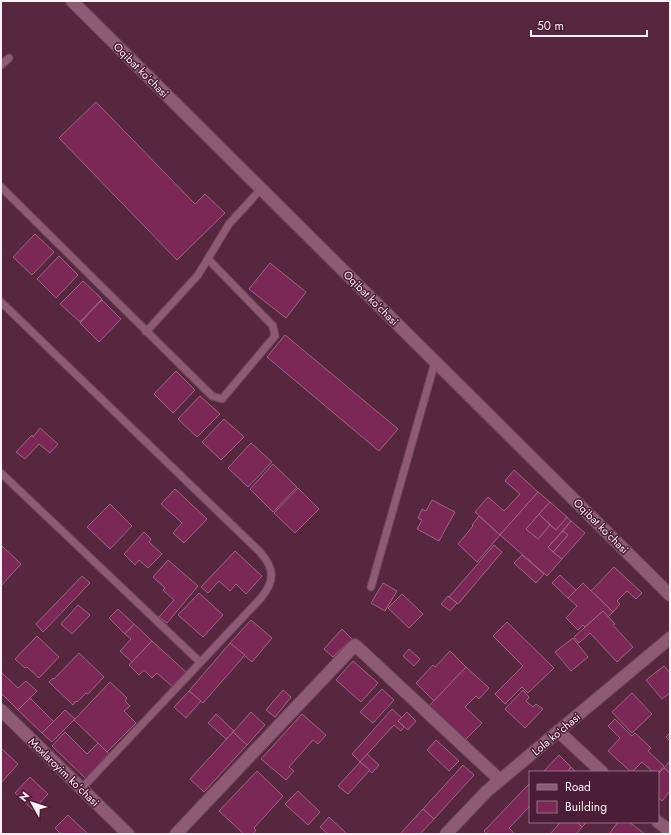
<svg xmlns="http://www.w3.org/2000/svg" width="671" height="835" viewBox="0 0 671 835" font-family="Jost,sans-serif">
<rect width="100%" height="100%" fill="#572740"/>
<!-- building -->
<g fill="#7c2857" stroke="#9c6680">
<polygon points="96,102 195,204 205,194 225,213 177,260 59,138"/>
<polygon points="35,234 54,252 32,275 13,257"/>
<polygon points="59,256 78,275 56,298 37,279"/>
<polygon points="270,263 306,292 286,318 249,289"/>
<polygon points="83,281 102,299 80,322 60,304"/>
<polygon points="102,300 121,319 99,342 80,323"/>
<polygon points="285,335 398,429 379,451 267,357"/>
<polygon points="176,371 195,390 173,413 154,394"/>
<polygon points="200,396 220,414 197,437 178,419"/>
<polygon points="224,419 244,437 221,460 202,442"/>
<polygon points="40,428 58,444 50,453 39,444 25,459 16,452 32,435 33,437"/>
<polygon points="251,443 272,462 248,487 228,468"/>
<polygon points="273,464 297,487 273,512 250,489"/>
<polygon points="514,470 538,492 500,535 475,512 488,497 504,511 520,494 505,481"/>
<polygon points="298,488 319,509 295,533 274,513"/>
<polygon points="175,489 207,519 184,543 173,533 182,523 161,504"/>
<polygon points="538,492 550,502 526,529 538,539 550,525 556,530 567,517 571,521 548,547 562,559 547,576 500,535"/>
<polygon points="432,500 455,512 439,541 417,529 422,520 418,518 422,509 426,511"/>
<polygon points="550,502 567,517 556,530 539,514"/>
<polygon points="110,504 132,526 110,549 87,527"/>
<polygon points="539,514 550,525 538,539 526,529"/>
<polygon points="479,516 500,535 477,562 458,544 473,526 472,525"/>
<polygon points="571,521 585,533 562,559 553,552 568,535 563,531"/>
<polygon points="563,531 568,535 553,552 548,547"/>
<polygon points="144,532 151,539 149,542 162,554 148,568 139,560 135,565 124,554"/>
<polygon points="1,545 21,564 1,586"/>
<polygon points="494,545 502,552 458,604 449,597"/>
<polygon points="235,551 262,576 246,594 236,584 230,591 219,581 208,593 201,587"/>
<polygon points="522,555 544,574 536,583 514,563"/>
<polygon points="168,560 198,586 167,623 159,617 174,600 163,590 165,588 153,577"/>
<polygon points="614,567 642,593 636,599 627,591 617,601 620,604 613,612 591,591"/>
<polygon points="560,575 576,590 568,598 552,583"/>
<polygon points="82,576 90,583 43,632 36,624"/>
<polygon points="383,583 397,591 385,611 371,603"/>
<polygon points="583,583 613,612 608,617 603,611 585,627 583,625 578,630 566,618 577,606 568,598"/>
<polygon points="199,593 223,615 203,637 178,615"/>
<polygon points="402,594 423,614 409,628 388,608"/>
<polygon points="448,596 457,603 450,611 441,604"/>
<polygon points="78,605 90,615 72,634 61,624"/>
<polygon points="118,609 134,624 125,634 109,618"/>
<polygon points="603,611 615,624 613,625 633,647 617,662 590,633 579,643 574,637"/>
<polygon points="251,620 272,638 252,662 230,643"/>
<polygon points="507,622 554,668 528,693 522,687 505,704 495,694 523,666 493,636"/>
<polygon points="134,624 152,641 132,662 120,651 131,639 125,634"/>
<polygon points="342,629 352,639 333,657 324,649"/>
<polygon points="37,636 59,657 39,678 27,667 25,668 15,659"/>
<polygon points="573,638 588,657 571,671 555,652"/>
<polygon points="152,641 187,673 174,688 157,673 152,678 144,670 139,675 129,665"/>
<polygon points="230,643 245,655 203,703 189,691"/>
<polygon points="409,649 420,659 414,666 403,656"/>
<polygon points="450,651 466,667 434,701 416,683 433,665 435,667"/>
<polygon points="79,653 104,677 88,694 86,693 77,702 76,701 73,705 49,682 53,678 54,679"/>
<polygon points="353,661 378,683 361,702 336,680"/>
<polygon points="664,666 670,673 670,693 662,699 646,680"/>
<polygon points="466,667 489,688 479,699 476,696 465,707 482,723 464,741 428,707"/>
<polygon points="1,672 18,688 26,681 37,691 18,710 1,693"/>
<polygon points="110,682 127,698 125,701 130,706 124,711 136,723 107,752 74,720"/>
<polygon points="382,689 394,700 373,723 360,712"/>
<polygon points="283,690 291,697 275,717 266,710"/>
<polygon points="523,690 529,697 526,701 533,707 536,704 543,709 525,728 505,709"/>
<polygon points="189,691 201,701 186,718 174,707"/>
<polygon points="632,693 652,714 632,733 612,712"/>
<polygon points="30,698 54,722 42,733 18,710"/>
<polygon points="392,709 402,718 398,721 404,727 401,731 394,725 360,762 352,754"/>
<polygon points="65,710 75,719 52,742 42,733"/>
<polygon points="251,712 265,725 247,745 233,732"/>
<polygon points="407,712 416,721 408,730 398,721"/>
<polygon points="216,714 234,731 226,739 208,723"/>
<polygon points="302,714 326,735 318,744 313,740 289,767 294,771 286,780 261,759"/>
<polygon points="615,719 632,736 635,733 651,748 648,751 664,766 658,773 653,772 642,762 632,772 631,772 608,751 620,738 608,726"/>
<polygon points="65,732 87,754 98,743 110,755 87,780 52,746"/>
<polygon points="233,732 247,745 204,792 190,779"/>
<polygon points="670,733 670,741 666,737"/>
<polygon points="436,740 459,761 449,771 427,750"/>
<polygon points="1,748 18,764 1,783"/>
<polygon points="367,754 379,765 372,773 360,762"/>
<polygon points="559,755 571,767 567,772 543,772"/>
<polygon points="670,761 670,773 664,768"/>
<polygon points="360,762 370,770 348,794 338,786"/>
<polygon points="463,765 474,775 434,819 423,809"/>
<polygon points="571,767 576,772 567,772"/>
<polygon points="664,768 670,773 670,791 662,801 658,797 658,774"/>
<polygon points="257,771 283,796 254,828 256,830 253,834 244,834 219,811"/>
<polygon points="30,777 48,794 33,810 15,793"/>
<polygon points="530,783 530,806 509,828 515,834 487,834 484,831"/>
<polygon points="298,791 320,812 308,825 285,804"/>
<polygon points="423,809 434,819 420,834 400,834"/>
<polygon points="68,815 88,834 61,834 55,828"/>
<polygon points="329,817 347,834 328,834 320,827"/>
<polygon points="557,822 577,822 582,827 576,834 550,834 559,824"/>
<polygon points="577,822 587,822 582,827"/>
<polygon points="618,822 629,822 645,834 609,834"/>
</g>
<g fill="none" stroke-linecap="round" stroke-linejoin="round">
<!-- service casing -->
<g stroke="#694459" stroke-width="9">
<g id="service">
<polyline points="1,65 9,58"/>
<polyline points="1,187 212,396 222,399 275,336 273,326 208,259"/>
<path d="M1,302l259,250c15,17 15,29 1,46l-180,191"/>
<polyline points="146,332 198,275 229,224 261,189"/>
<polyline points="1,473 200,662"/>
<polyline points="371,587 435,362"/>
</g>
</g>
<!-- minor casing -->
<g stroke="#694459" stroke-width="14">
<g id="minor">
<polyline points="72,1 670,595"/>
<polyline points="1,710 128,834"/>
<polyline points="558,731 602,772"/>
<polyline points="658,822 670,831"/>
<polyline points="176,834 355,645 500,780"/>
<polyline points="446,834 487,791 670,638"/>
</g>
</g>
<!-- service -->
<use href="#service" stroke="#8f5a74" stroke-width="7"/>
<!-- minor -->
<use href="#minor" stroke="#8f5a74" stroke-width="12"/>
</g>
<g text-anchor="middle" stroke-width="3" stroke-linejoin="round" paint-order="stroke">
<!-- street labels -->
<g font-size="11" fill="#fef1f7" stroke="#4b1d36">
<text transform="translate(141 70) rotate(45)" y="4">Oqibat koʻchasi</text>
<text transform="translate(371 298) rotate(45)" y="4">Oqibat koʻchasi</text>
<text transform="translate(601 526) rotate(45)" y="4">Oqibat koʻchasi</text>
<text transform="translate(556 734) rotate(-40)" y="4">Lola koʻchasi</text>
<text transform="translate(64 772) rotate(44)" y="4">Moxlaroyim koʻchasi</text>
</g>
</g>
<!-- border -->
<rect width="671" height="835" fill="none" stroke="#fef1f7" stroke-width="4"/>
<!-- legend -->
<rect x="529" y="771" width="130" height="52" fill="#4b1d36" stroke="#937283"/>
<rect x="537" y="784" width="20" height="6" fill="#8f5a74" stroke="#937283"/>
<text x="565" y="791" font-size="12" fill="#fef1f7">Road</text>
<rect x="537" y="801" width="20" height="12" fill="#7c2857" stroke="#937283"/>
<text x="565" y="811" font-size="12" fill="#fef1f7">Building</text>
<!-- north arrow -->
<g transform="translate(32 803) rotate(309)" stroke="#4b1d36" stroke-width="3" paint-order="stroke">
<path d="M0-3L7 15L0 10L-7 15Z" fill="#fef1f7"/>
<text y="-6" font-size="11" font-weight="bold" text-anchor="middle" fill="#fef1f7">N</text>
</g>
<!-- scale -->
<path d="M531 30v6h116v-6" fill="none" stroke="#fef1f7" stroke-width="2"/>
<text x="537" y="30" font-size="12" fill="#fef1f7" stroke="#4b1d36" stroke-width="3" paint-order="stroke">50 m</text>
</svg>
